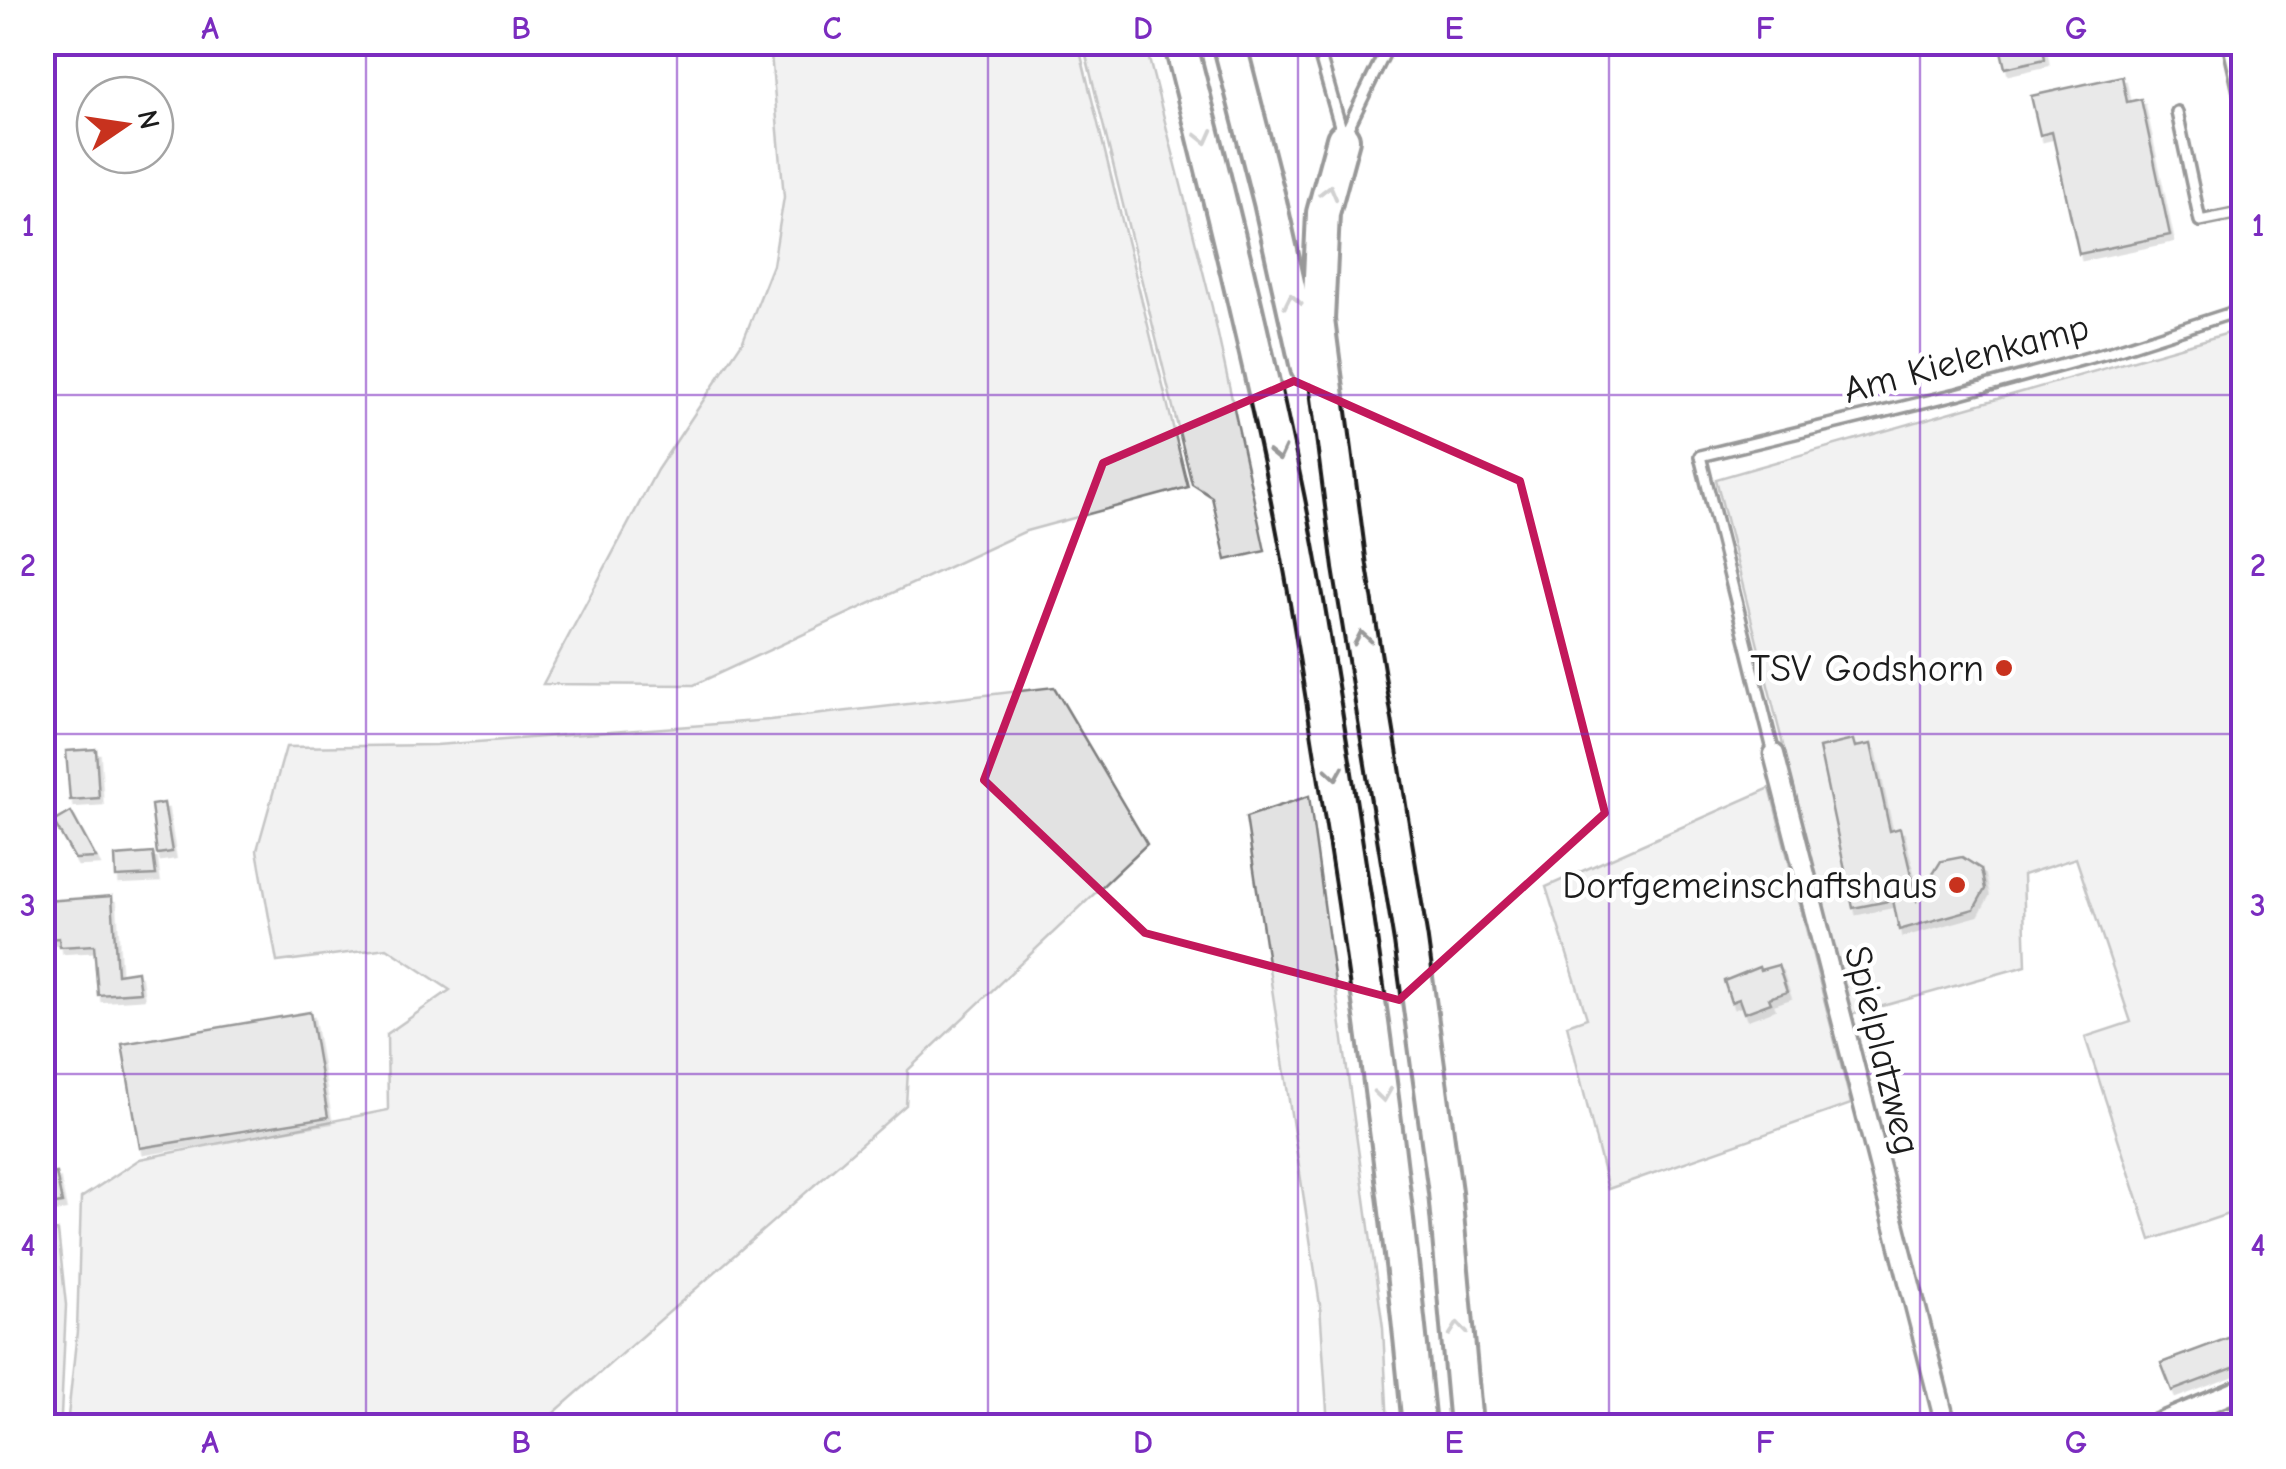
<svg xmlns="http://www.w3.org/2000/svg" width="2286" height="1469" viewBox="0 0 2286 1469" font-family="'Comic Neue',sans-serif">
<defs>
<filter id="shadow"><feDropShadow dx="3.5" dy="6" stdDeviation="0" flood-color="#0004"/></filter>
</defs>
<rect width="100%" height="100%" fill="#fff"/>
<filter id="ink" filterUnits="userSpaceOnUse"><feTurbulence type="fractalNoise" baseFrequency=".01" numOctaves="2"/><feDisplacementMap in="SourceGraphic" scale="20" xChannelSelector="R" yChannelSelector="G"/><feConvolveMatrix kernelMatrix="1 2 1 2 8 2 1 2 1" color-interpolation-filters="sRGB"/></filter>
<g filter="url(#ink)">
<!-- green -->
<g fill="#e2e2e2" stroke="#7f7f7f" stroke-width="2.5">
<polygon points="770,43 1078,43 1188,487 1026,531 694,685 543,684 657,470 743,341 773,265 784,197"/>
<polygon points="1083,43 1145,43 1212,307 1265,551 1226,560 1212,497 1192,484"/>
<polygon points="2243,329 2243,1209 2151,1240 2085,1037 2131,1022 2076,858 2023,875 2026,966 1851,1015 1716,479"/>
<polygon points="1054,687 1147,844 908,1070 906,1105 539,1426 67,1426 77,1331 81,1198 140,1159 388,1110 387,1034 450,990 387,948 277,962 257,850 286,747 436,745 770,720"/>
<polygon points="1770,788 1851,1104 1608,1189 1567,1025 1587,1018 1546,887"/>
<polygon points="1309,796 1383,1328 1388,1426 1328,1426 1320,1305 1246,817"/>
<polygon points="58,1231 66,1305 61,1416 59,1426 43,1426 43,1233"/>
</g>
<!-- building -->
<g fill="#cecece" stroke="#1c1c1c" stroke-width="2.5" filter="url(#shadow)">
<polygon points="1999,42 2042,42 2045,59 2005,68"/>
<polygon points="2122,76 2127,102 2141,99 2170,235 2079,254 2052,132 2040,135 2031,96"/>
<polygon points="1853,740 1855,747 1871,744 1890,831 1900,828 1917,900 1941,861 1962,857 1981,869 1985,889 1974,909 1899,930 1893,900 1853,908 1819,748"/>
<polygon points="96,749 99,798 70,800 66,751"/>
<polygon points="164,803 172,852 157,854 151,805"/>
<polygon points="71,812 96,858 75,859 54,822"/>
<polygon points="153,853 156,875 116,877 115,856"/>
<polygon points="112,896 117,974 137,971 140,992 98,995 94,945 60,947 59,938 48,939 46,901"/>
<polygon points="1778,965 1787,992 1769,998 1771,1003 1744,1013 1739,999 1731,1002 1724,981 1759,967 1760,970"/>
<polygon points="310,1012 328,1117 140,1148 122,1044"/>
<polygon points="56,1173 62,1203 42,1206 42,1175"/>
<polygon points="2244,1332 2244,1364 2172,1391 2161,1363"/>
</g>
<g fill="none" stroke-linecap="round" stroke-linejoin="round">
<!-- lane casing -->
<g stroke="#1c1c1c" stroke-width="16">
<g id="lane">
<polyline points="1316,42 1343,136"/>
<polyline points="2228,42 2244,114"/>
<polyline points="2177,112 2200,221 2244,212"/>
<polyline points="1344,136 1383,56 1385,42"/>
<polyline points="1774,754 1700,456 1957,394 2110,352 2244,309"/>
</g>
</g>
<!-- street casing -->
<g stroke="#1c1c1c" stroke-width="25">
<g id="street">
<polyline points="1774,754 1946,1426"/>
<polyline points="2236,1391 2244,1410"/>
<polyline points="2157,1424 2244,1388"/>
</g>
</g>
<!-- highway casing -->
<g stroke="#1c1c1c" stroke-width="38">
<g id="highway">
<path d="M1180,42c37,145 73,289 103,434 21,99 36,199 52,298 35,217 63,434 84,652"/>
<polyline points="1229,42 1270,202 1307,368"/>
<polyline points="1343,139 1323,213 1318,320 1350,567 1411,941 1445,1192 1466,1426"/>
</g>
</g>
<!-- lane -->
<use href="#lane" stroke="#fff" stroke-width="9"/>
<!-- street -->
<use href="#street" stroke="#fff" stroke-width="18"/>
<!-- highway -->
<use href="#highway" stroke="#fff" stroke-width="30"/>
</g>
<!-- one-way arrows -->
<defs><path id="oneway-chevron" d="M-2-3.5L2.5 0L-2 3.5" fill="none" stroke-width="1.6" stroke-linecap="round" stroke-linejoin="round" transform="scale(2.5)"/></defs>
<g stroke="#999">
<use href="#oneway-chevron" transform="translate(1205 137) rotate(76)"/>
<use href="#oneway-chevron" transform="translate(1329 192) rotate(-75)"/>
<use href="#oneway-chevron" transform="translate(1292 301) rotate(-102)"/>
<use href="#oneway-chevron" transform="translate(1278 454) rotate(77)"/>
<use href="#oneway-chevron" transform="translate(1362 638) rotate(-100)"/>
<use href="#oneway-chevron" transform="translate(1335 773) rotate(81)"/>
<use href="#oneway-chevron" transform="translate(1383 1095) rotate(82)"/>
<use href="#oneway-chevron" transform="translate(1458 1329) rotate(-95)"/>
</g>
</g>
<!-- marked area -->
<path d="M0 0H2286V1469H0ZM1294,381l226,100 85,332 -206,187 -254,-67 -161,-153 119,-317z" fill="#fff" fill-opacity=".55" fill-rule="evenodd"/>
<path fill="none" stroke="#c2185b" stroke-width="8" stroke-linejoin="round" d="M1294,381l226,100 85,332 -206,187 -254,-67 -161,-153 119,-317z"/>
<!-- grid -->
<path fill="none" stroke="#7b2cbf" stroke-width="2.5" stroke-opacity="0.55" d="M366,42v1384M677,42v1384M988,42v1384M1298,42v1384M1609,42v1384M1920,42v1384M42,395h2202M42,734h2202M42,1074h2202"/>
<!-- markers -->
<g fill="#c8321e" stroke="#fff" stroke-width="4">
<circle cx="2004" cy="668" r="10"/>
<circle cx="1957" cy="885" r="10"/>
</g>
<g text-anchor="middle" stroke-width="9" stroke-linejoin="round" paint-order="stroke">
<!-- street labels -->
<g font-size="38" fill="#1c1c1c" stroke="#fff">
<text transform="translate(1966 358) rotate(-15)" y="13">Am Kielenkamp</text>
<text transform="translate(1883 1050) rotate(76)" y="13">Spielplatzweg</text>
</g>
<!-- poi labels -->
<g font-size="38" fill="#1c1c1c" stroke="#fff" text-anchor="end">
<text x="1984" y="681">TSV Godshorn</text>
<text x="1937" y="898">Dorfgemeinschaftshaus</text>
</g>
</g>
<!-- margin -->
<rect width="2286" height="1469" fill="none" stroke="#fff" stroke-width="110"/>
<!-- north arrow -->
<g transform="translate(125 125) rotate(77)"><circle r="48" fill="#ffffff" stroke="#a4a4a4" stroke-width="2.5"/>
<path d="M0-8L18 38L0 25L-18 38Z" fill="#c8321e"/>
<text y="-15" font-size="28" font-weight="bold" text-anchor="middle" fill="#1c1c1c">N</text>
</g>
<rect x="55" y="55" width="2176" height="1359" fill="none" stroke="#7b2cbf" stroke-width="4"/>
<g font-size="32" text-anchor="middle" font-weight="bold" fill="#7b2cbf">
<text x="210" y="39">A</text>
<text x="521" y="39">B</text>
<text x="832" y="39">C</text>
<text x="1143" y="39">D</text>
<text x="1454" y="39">E</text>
<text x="1765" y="39">F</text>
<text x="2076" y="39">G</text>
<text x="28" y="236">1</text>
<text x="2258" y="236">1</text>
<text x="28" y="576">2</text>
<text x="2258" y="576">2</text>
<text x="28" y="916">3</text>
<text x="2258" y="916">3</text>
<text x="28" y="1256">4</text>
<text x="2258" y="1256">4</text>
<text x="210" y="1453">A</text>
<text x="521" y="1453">B</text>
<text x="832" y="1453">C</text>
<text x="1143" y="1453">D</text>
<text x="1454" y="1453">E</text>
<text x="1765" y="1453">F</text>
<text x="2076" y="1453">G</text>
</g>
</svg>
